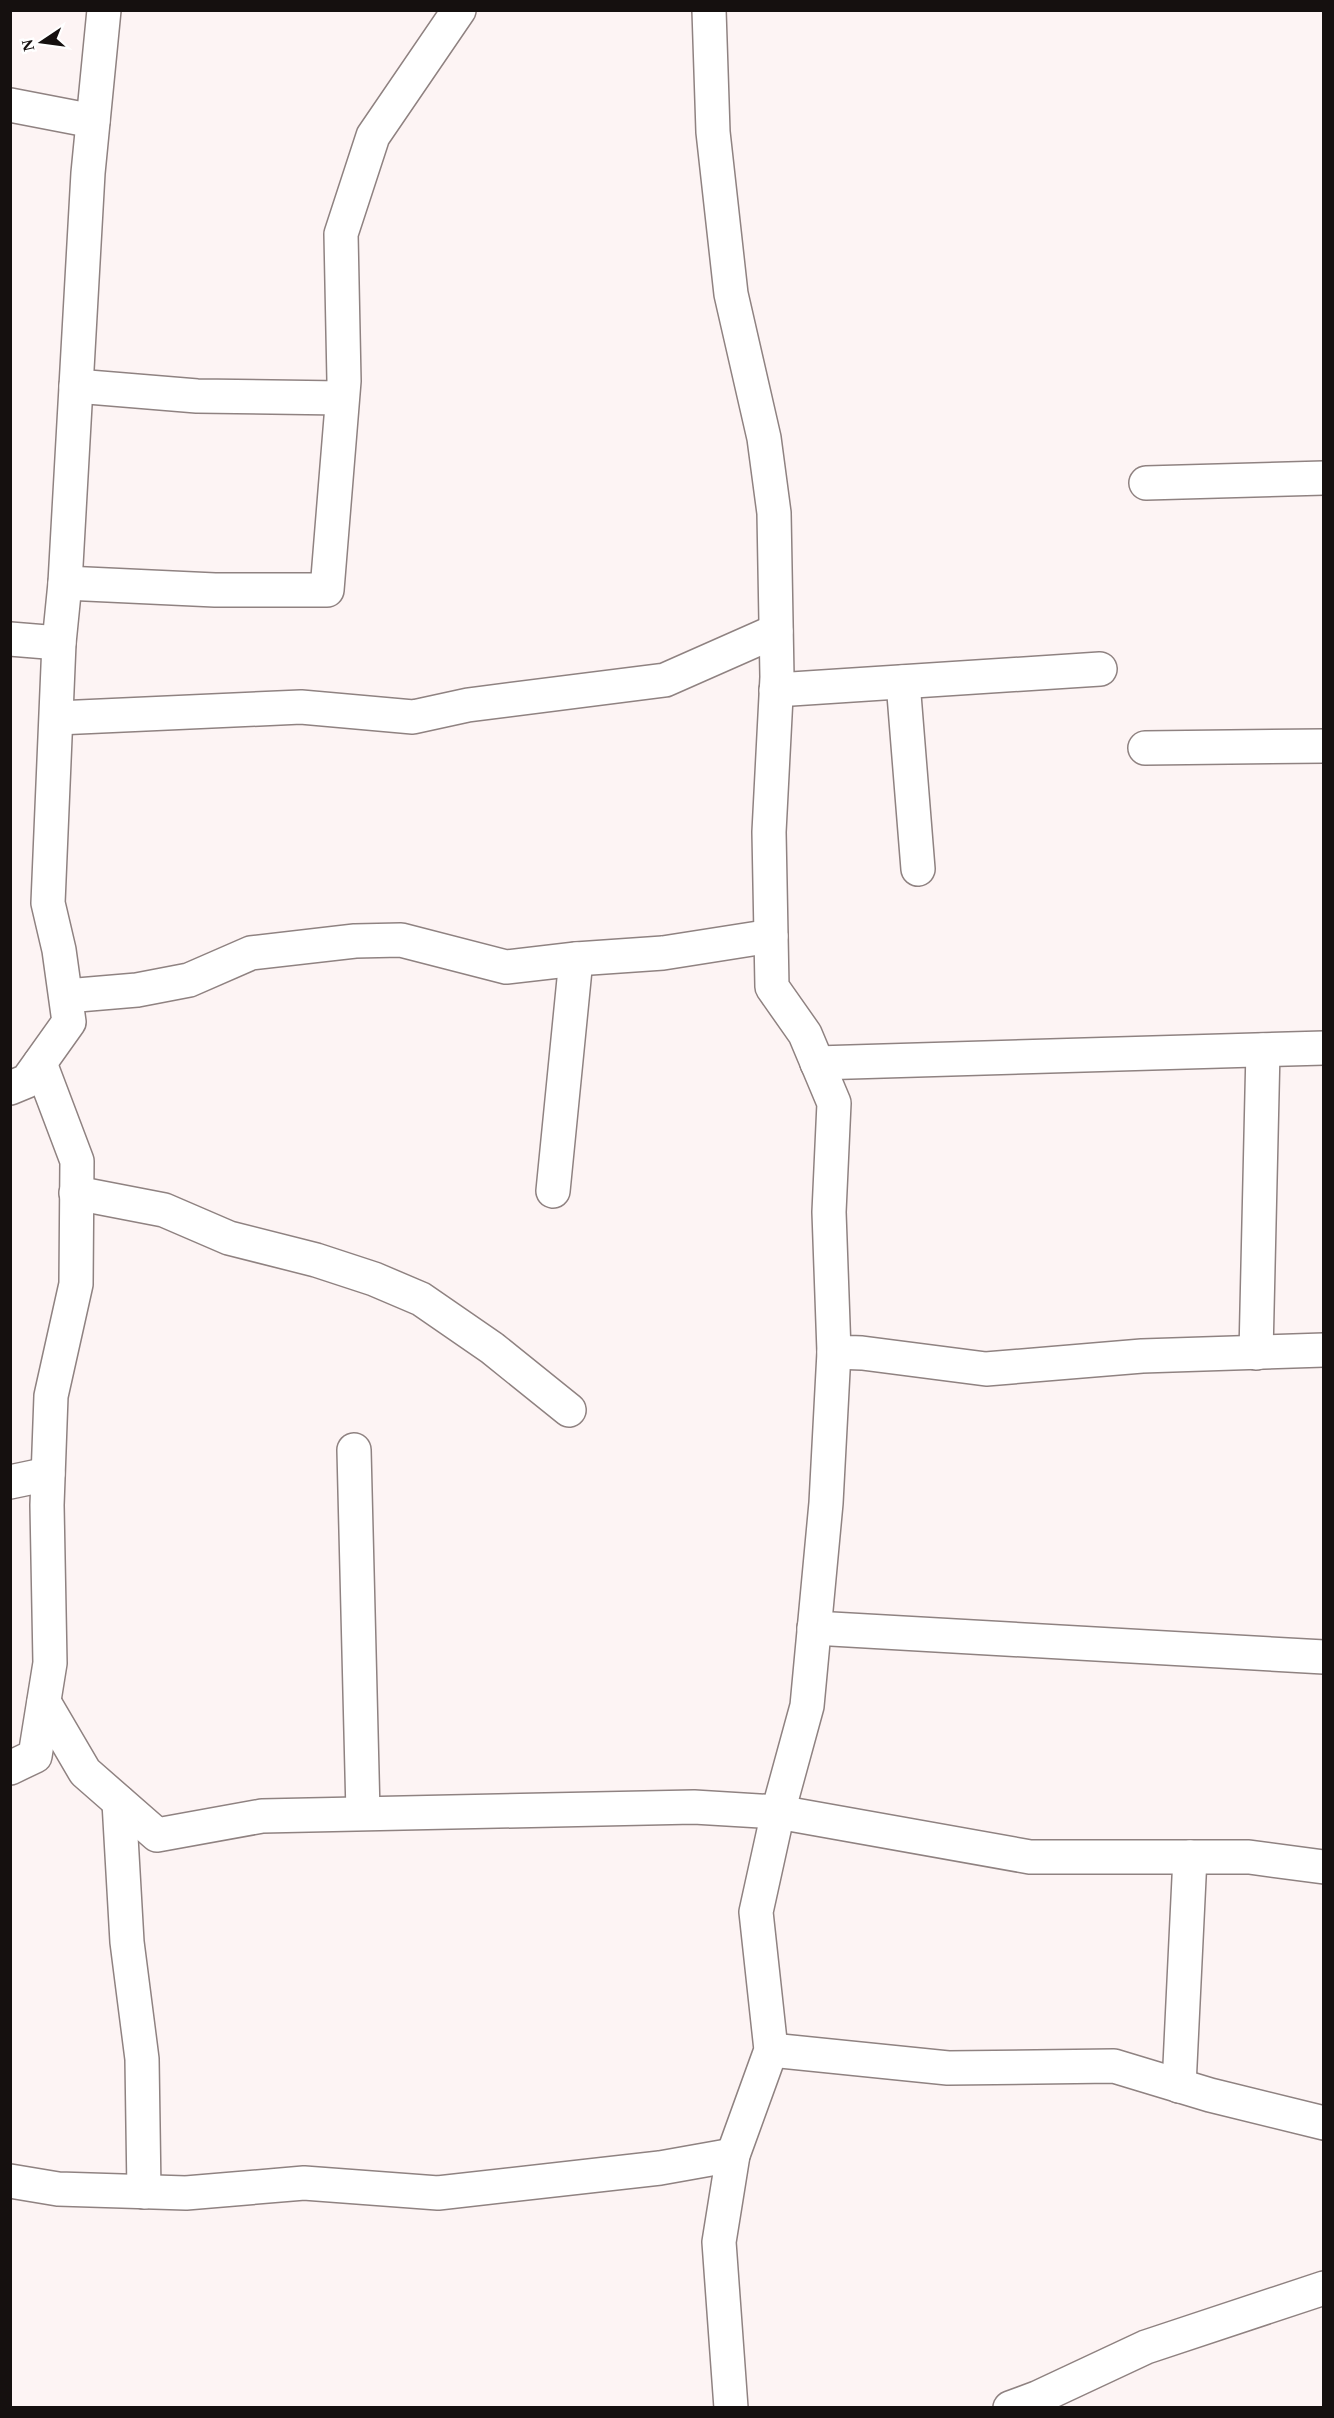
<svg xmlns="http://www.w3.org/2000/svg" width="1334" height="2418" viewBox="0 0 1334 2418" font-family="Georgia,serif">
<rect width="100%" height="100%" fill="#fdf4f4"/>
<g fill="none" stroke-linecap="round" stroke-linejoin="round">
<!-- minor casing -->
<g stroke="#8f8281" stroke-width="36">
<g id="minor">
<polyline points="709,10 713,132 731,294 764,438 774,513 777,677 769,832 772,987 805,1034 834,1103 829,1212 834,1352 862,1353 986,1369 1142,1356 1324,1350"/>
<polyline points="10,105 93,121"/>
<polyline points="76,386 197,396 342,398"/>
<polyline points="1146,483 1324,478"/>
<polyline points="65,583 215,590 327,590 344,381 341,234 373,136 459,10"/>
<polyline points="10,639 59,643"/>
<polyline points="903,682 918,869"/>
<polyline points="776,690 1100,669"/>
<polyline points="57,718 301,707 413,717 468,705 665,680 776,631"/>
<polyline points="1145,748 1324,746"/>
<polyline points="66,996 137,990 189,980 251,953 355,941 401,940 506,967 576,959 663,953 771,936"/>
<polyline points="817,1063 1324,1048"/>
<polyline points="10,1088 27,1081 69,1022 59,950 48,903 59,643 65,583 88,173 104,10"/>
<polyline points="553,1191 576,959"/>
<polyline points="76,1193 164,1210 229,1238 316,1260 374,1279 421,1299 492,1348 569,1410"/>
<polyline points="1256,1353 1263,1050"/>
<polyline points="354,1450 363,1813"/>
<polyline points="10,1482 48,1474"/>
<polyline points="814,1628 1324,1657"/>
<polyline points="44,1702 85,1772 157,1835 262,1816 694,1807 778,1812 1030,1857 1249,1857 1324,1867"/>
<polyline points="10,1768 35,1756 50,1663 47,1505 51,1396 76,1284 77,1161 40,1063"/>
<polyline points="119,1802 127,1942 142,2059 144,2192"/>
<polyline points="771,2050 948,2068 1114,2066 1210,2095 1324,2123"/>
<polyline points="1179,2086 1190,1857"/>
<polyline points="10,2181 58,2189 186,2193 304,2183 438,2193 660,2168 733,2155"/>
<polyline points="731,2408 719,2242 733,2155 771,2050 756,1912 778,1812 807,1706 826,1503 834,1352"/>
<polyline points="1010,2408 1037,2398 1146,2347 1324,2288"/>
</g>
</g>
<!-- minor -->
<use href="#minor" stroke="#fff" stroke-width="33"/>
</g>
<!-- border -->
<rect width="1334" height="2418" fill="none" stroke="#15100f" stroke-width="24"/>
<!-- north arrow -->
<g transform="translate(42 42) rotate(257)" stroke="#ffffff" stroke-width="4.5" paint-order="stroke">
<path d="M0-4.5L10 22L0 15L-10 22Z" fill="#15100f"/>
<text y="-9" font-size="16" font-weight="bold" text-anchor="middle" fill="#15100f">N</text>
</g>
</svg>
